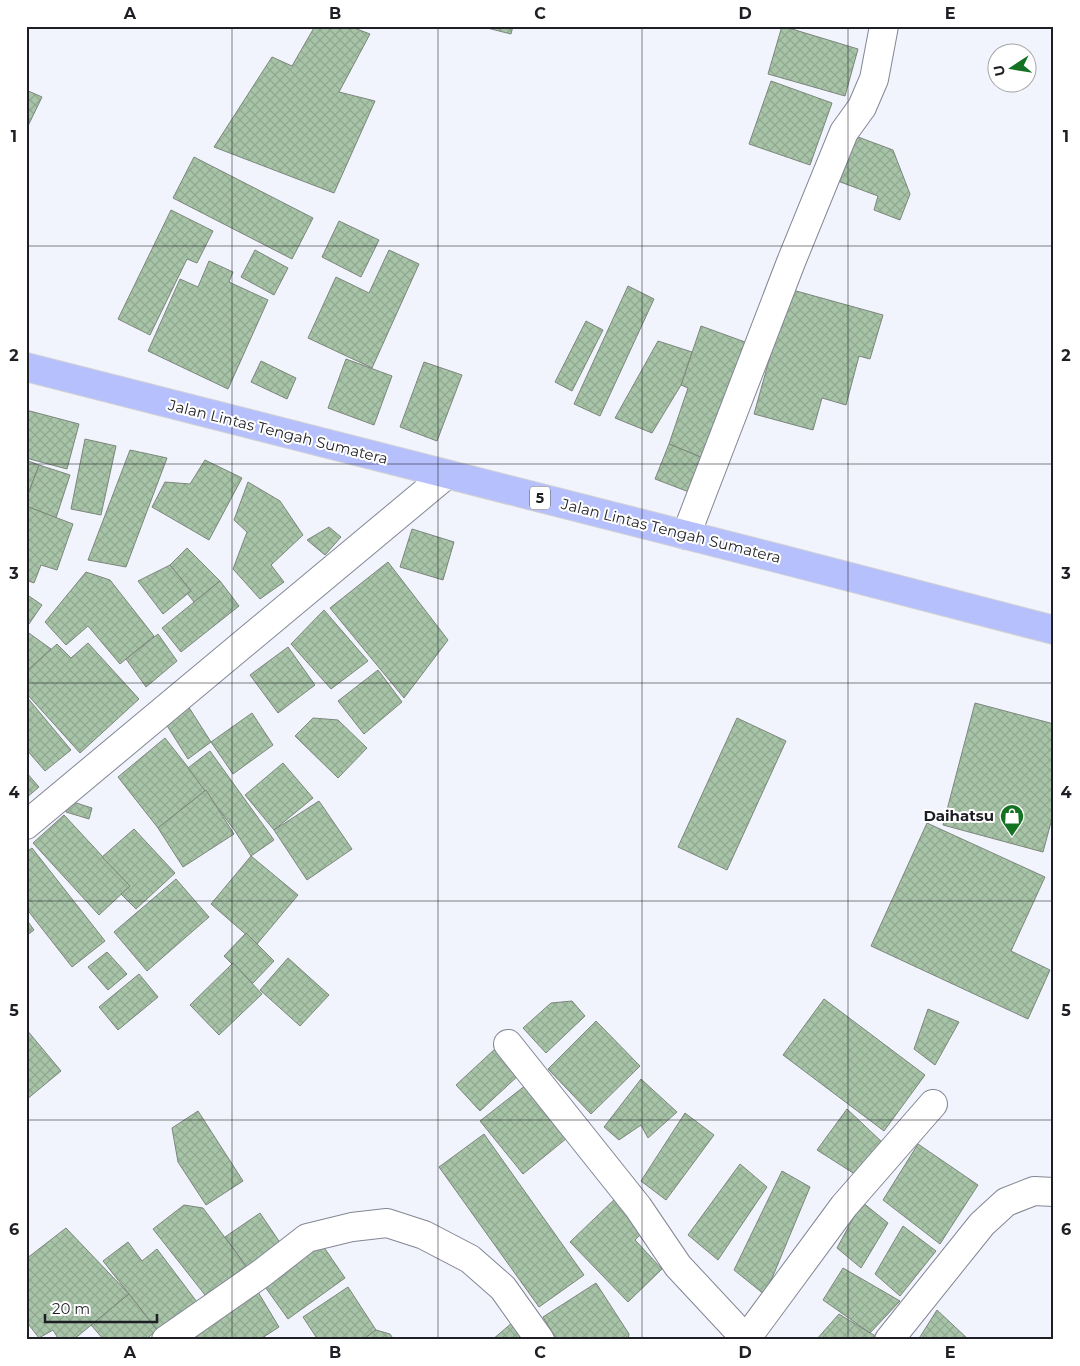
<svg xmlns="http://www.w3.org/2000/svg" width="1080" height="1366" viewBox="0 0 1080 1366" font-family="Montserrat,sans-serif">
<defs>
<pattern id="building-cross-hatch" width="8" height="8" patternUnits="userSpaceOnUse" patternTransform="scale(1.25)"><rect width="8" height="8" fill="#a8c4a8"/><path d="M0 0l8 8M0 8l8-8" fill="none" stroke="#90a890"/></pattern>
</defs>
<rect width="100%" height="100%" fill="#f2f4fd"/>
<!-- building -->
<g fill="url(#building-cross-hatch)" stroke="#7c867c">
<polygon points="315,26 349,26 370,34 339,92 375,101 334,193 214,147 272,57 292,66"/>
<polygon points="479,26 513,26 511,34"/>
<polygon points="782,26 858,49 845,96 768,74"/>
<polygon points="771,81 832,103 810,165 749,144"/>
<polygon points="26,90 42,97 26,130"/>
<polygon points="850,134 893,150 910,194 900,220 874,210 878,196 835,180"/>
<polygon points="194,157 313,218 292,259 173,198"/>
<polygon points="171,210 213,231 197,263 187,259 150,335 118,319"/>
<polygon points="339,221 379,240 361,277 322,257"/>
<polygon points="255,250 288,268 274,295 241,277"/>
<polygon points="389,250 419,264 372,368 308,338 336,277 369,293"/>
<polygon points="209,261 233,272 229,282 268,300 228,389 148,351 180,279 198,287"/>
<polygon points="628,286 654,299 600,416 574,404"/>
<polygon points="789,289 883,315 870,359 859,356 846,405 822,398 813,430 754,414"/>
<polygon points="586,321 603,330 572,391 555,382"/>
<polygon points="701,326 745,342 703,458 669,444 688,388 681,385"/>
<polygon points="658,341 692,352 681,385 652,433 615,418"/>
<polygon points="346,359 392,376 374,425 328,408"/>
<polygon points="261,361 296,378 287,399 251,382"/>
<polygon points="424,362 462,375 437,441 400,427"/>
<polygon points="26,410 79,424 67,469 26,458"/>
<polygon points="85,439 116,446 101,515 71,509"/>
<polygon points="669,444 703,458 689,492 655,479"/>
<polygon points="130,450 167,458 126,567 88,560"/>
<polygon points="26,460 39,465 26,500"/>
<polygon points="205,460 242,478 209,540 152,507 165,482 190,484"/>
<polygon points="39,465 70,475 56,518 26,506 26,500"/>
<polygon points="248,482 280,501 303,535 271,565 284,582 260,599 233,569 247,532 234,520"/>
<polygon points="26,506 73,524 57,570 41,565 34,583 26,580"/>
<polygon points="329,527 341,537 325,555 307,540"/>
<polygon points="412,529 454,542 443,580 400,567"/>
<polygon points="187,548 220,581 194,602 187,593 191,591 170,565"/>
<polygon points="388,562 448,640 404,698 330,608"/>
<polygon points="170,565 191,591 163,614 138,581"/>
<polygon points="86,572 110,580 154,636 120,664 88,626 66,645 45,622"/>
<polygon points="220,581 239,606 181,652 162,628"/>
<polygon points="26,594 42,605 29,624 26,622"/>
<polygon points="324,610 368,661 331,689 291,644"/>
<polygon points="26,631 51,649 26,672"/>
<polygon points="158,634 177,661 146,687 126,659"/>
<polygon points="88,643 139,699 80,753 26,693 26,672 57,644 71,658"/>
<polygon points="288,647 315,685 278,713 250,675"/>
<polygon points="378,670 402,702 364,734 338,701"/>
<polygon points="26,696 71,750 45,771 26,749"/>
<polygon points="975,703 1054,724 1054,811 1043,852 943,825"/>
<polygon points="188,706 211,742 188,759 166,724"/>
<polygon points="252,713 273,745 233,774 211,742"/>
<polygon points="313,718 338,720 367,748 338,778 295,736"/>
<polygon points="737,718 786,741 727,870 678,847"/>
<polygon points="165,738 206,790 158,828 118,777"/>
<polygon points="210,751 274,840 251,856 235,831 188,768"/>
<polygon points="283,763 313,798 274,830 245,795"/>
<polygon points="26,772 39,787 26,798"/>
<polygon points="206,790 234,834 183,867 158,828"/>
<polygon points="70,801 92,808 89,819 66,812"/>
<polygon points="319,801 352,849 307,880 274,830"/>
<polygon points="64,815 130,886 99,915 33,843"/>
<polygon points="927,823 1045,877 1011,951 1050,970 1028,1019 871,946"/>
<polygon points="134,829 175,873 136,909 121,894 130,886 102,857"/>
<polygon points="32,848 105,941 72,967 26,908 26,852"/>
<polygon points="251,856 298,895 257,944 211,904"/>
<polygon points="176,879 209,917 147,971 114,932"/>
<polygon points="26,919 34,930 26,936"/>
<polygon points="246,933 274,961 252,984 224,956"/>
<polygon points="107,952 127,974 108,990 88,967"/>
<polygon points="288,958 329,995 300,1026 260,990"/>
<polygon points="233,963 262,994 219,1035 190,1005"/>
<polygon points="139,974 158,997 118,1030 99,1007"/>
<polygon points="824,999 925,1075 884,1131 783,1055"/>
<polygon points="572,1001 585,1016 546,1053 523,1028 551,1003"/>
<polygon points="928,1009 959,1022 935,1065 914,1049"/>
<polygon points="596,1021 640,1066 591,1114 548,1069"/>
<polygon points="26,1029 61,1071 26,1100"/>
<polygon points="496,1048 520,1074 480,1111 456,1085"/>
<polygon points="641,1079 677,1112 648,1138 641,1125 619,1140 604,1127"/>
<polygon points="526,1085 567,1138 523,1174 480,1121"/>
<polygon points="847,1109 883,1143 861,1178 817,1150"/>
<polygon points="198,1111 243,1181 206,1205 178,1162 172,1128"/>
<polygon points="685,1113 714,1135 666,1200 641,1181"/>
<polygon points="484,1134 584,1275 539,1307 439,1167"/>
<polygon points="918,1144 978,1185 940,1244 883,1200"/>
<polygon points="740,1164 767,1187 718,1260 688,1235"/>
<polygon points="782,1171 810,1187 765,1295 734,1270"/>
<polygon points="618,1196 648,1227 635,1240 662,1269 628,1302 570,1242"/>
<polygon points="862,1202 888,1223 861,1268 837,1248"/>
<polygon points="184,1205 203,1208 249,1270 209,1300 153,1229"/>
<polygon points="260,1213 285,1250 249,1270 225,1237"/>
<polygon points="903,1226 936,1251 900,1296 875,1274"/>
<polygon points="66,1228 129,1294 73,1340 59,1340 53,1330 39,1338 26,1321 26,1259"/>
<polygon points="128,1242 142,1261 157,1249 200,1306 162,1336 103,1261"/>
<polygon points="321,1243 345,1278 288,1319 263,1284"/>
<polygon points="843,1268 900,1301 870,1333 823,1300"/>
<polygon points="596,1283 629,1334 628,1340 557,1340 543,1317"/>
<polygon points="348,1287 376,1330 362,1340 318,1340 303,1317"/>
<polygon points="258,1292 279,1327 259,1340 199,1340 194,1332"/>
<polygon points="129,1294 157,1330 145,1340 104,1340 91,1325"/>
<polygon points="937,1310 969,1340 918,1340"/>
<polygon points="839,1314 870,1333 880,1338 879,1340 816,1340"/>
<polygon points="513,1322 526,1340 492,1340"/>
<polygon points="376,1330 390,1334 394,1340 362,1340"/>
</g>
<g fill="none" stroke-linecap="round" stroke-linejoin="round">
<!-- minor casing -->
<g stroke="#838693" stroke-width="30">
<g id="minor">
<polyline points="686,535 791,262 844,132 862,107 874,79 884,26"/>
<polyline points="26,825 446,475"/>
<polyline points="508,1044 638,1207 678,1266 747,1340"/>
<polyline points="746,1339 844,1206 933,1104"/>
<polyline points="166,1340 262,1273 307,1238 352,1227 387,1223 424,1235 470,1259 503,1288 540,1340"/>
<polyline points="889,1340 982,1224 1006,1202 1034,1191 1054,1192"/>
</g>
</g>
<!-- trunk casing -->
<g stroke="#d2d2d3" stroke-width="30">
<path id="trunk" d="M26,367c343,88 686,173 1028,263"/>
</g>
<!-- minor -->
<use href="#minor" stroke="#fff" stroke-width="28"/>
<!-- trunk -->
<use href="#trunk" stroke="#b6c0fc" stroke-width="28"/>
</g>
<!-- grid -->
<path fill="none" stroke="#1e1f24" stroke-width="1" stroke-opacity="0.55" d="M232,26v1314M438,26v1314M642,26v1314M848,26v1314M26,246h1028M26,464h1028M26,683h1028M26,901h1028M26,1120h1028"/>
<!-- icons -->
<defs>
<g id="shop-pin" transform="scale(1.25)"><path d="M0 17L-7.5 6A9.5 9.5 0 1 1 7.5 6Z" fill="#137323" stroke="#fff"/><path d="M-5-2.5h2.3a2.7 3.5 0 0 1 5.4 0H5L5.5 6h-11ZM-1.5-2.5h3a1.5 2.3 0 0 0-3 0Z" fill="#fff"/></g>
</defs>
<g fill-rule="evenodd">
<use href="#shop-pin" x="1012" y="816"/>
</g>
<g text-anchor="middle" stroke-width="4" stroke-linejoin="round" paint-order="stroke">
<!-- shield labels -->
<rect fill="#fff" stroke="#626266" stroke-width="1" x="530" y="486.5" width="20" height="23" rx="4"/>
<g font-size="14" font-weight="bold" fill="#1e1f24">
<text x="540" y="503">5</text>
</g>
<!-- street labels -->
<g font-size="15" fill="#1e1f24" stroke="#fff">
<text transform="translate(278 432) rotate(14)" y="5">Jalan Lintas Tengah Sumatera</text>
<text transform="translate(671 531) rotate(14)" y="5">Jalan Lintas Tengah Sumatera</text>
</g>
<!-- poi labels -->
<g font-size="15" font-weight="bold" fill="#1e1f24" stroke="#fff" text-anchor="end">
<text x="994" y="821">Daihatsu</text>
</g>
</g>
<!-- border -->
<rect width="1080" height="1366" fill="none" stroke="#ffffff" stroke-width="55"/>
<!-- north arrow -->
<g transform="translate(1012 68) rotate(258)"><circle r="24" fill="#ffffff" stroke="#a5a5a7"/>
<path d="M0-4L9 19L0 12L-9 19Z" fill="#137323"/>
<text y="-8" font-size="14" font-weight="bold" text-anchor="middle" fill="#1e1f24">U</text>
</g>
<!-- scale -->
<path d="M45 1314v8h112v-8" fill="none" stroke="#1e1f24" stroke-width="2.5"/>
<text x="52" y="1314" font-size="15" fill="#1e1f24" stroke="#ffffff" stroke-width="4" paint-order="stroke">20 m</text>
<rect x="28" y="28" width="1024" height="1310" fill="none" stroke="#1e1f24" stroke-width="2"/>
<g font-size="16" text-anchor="middle" font-weight="bold" fill="#1e1f24">
<text x="130" y="19">A</text>
<text x="335" y="19">B</text>
<text x="540" y="19">C</text>
<text x="745" y="19">D</text>
<text x="950" y="19">E</text>
<text x="14" y="142">1</text>
<text x="1066" y="142">1</text>
<text x="14" y="361">2</text>
<text x="1066" y="361">2</text>
<text x="14" y="579">3</text>
<text x="1066" y="579">3</text>
<text x="14" y="798">4</text>
<text x="1066" y="798">4</text>
<text x="14" y="1016">5</text>
<text x="1066" y="1016">5</text>
<text x="14" y="1235">6</text>
<text x="1066" y="1235">6</text>
<text x="130" y="1358">A</text>
<text x="335" y="1358">B</text>
<text x="540" y="1358">C</text>
<text x="745" y="1358">D</text>
<text x="950" y="1358">E</text>
</g>
</svg>
